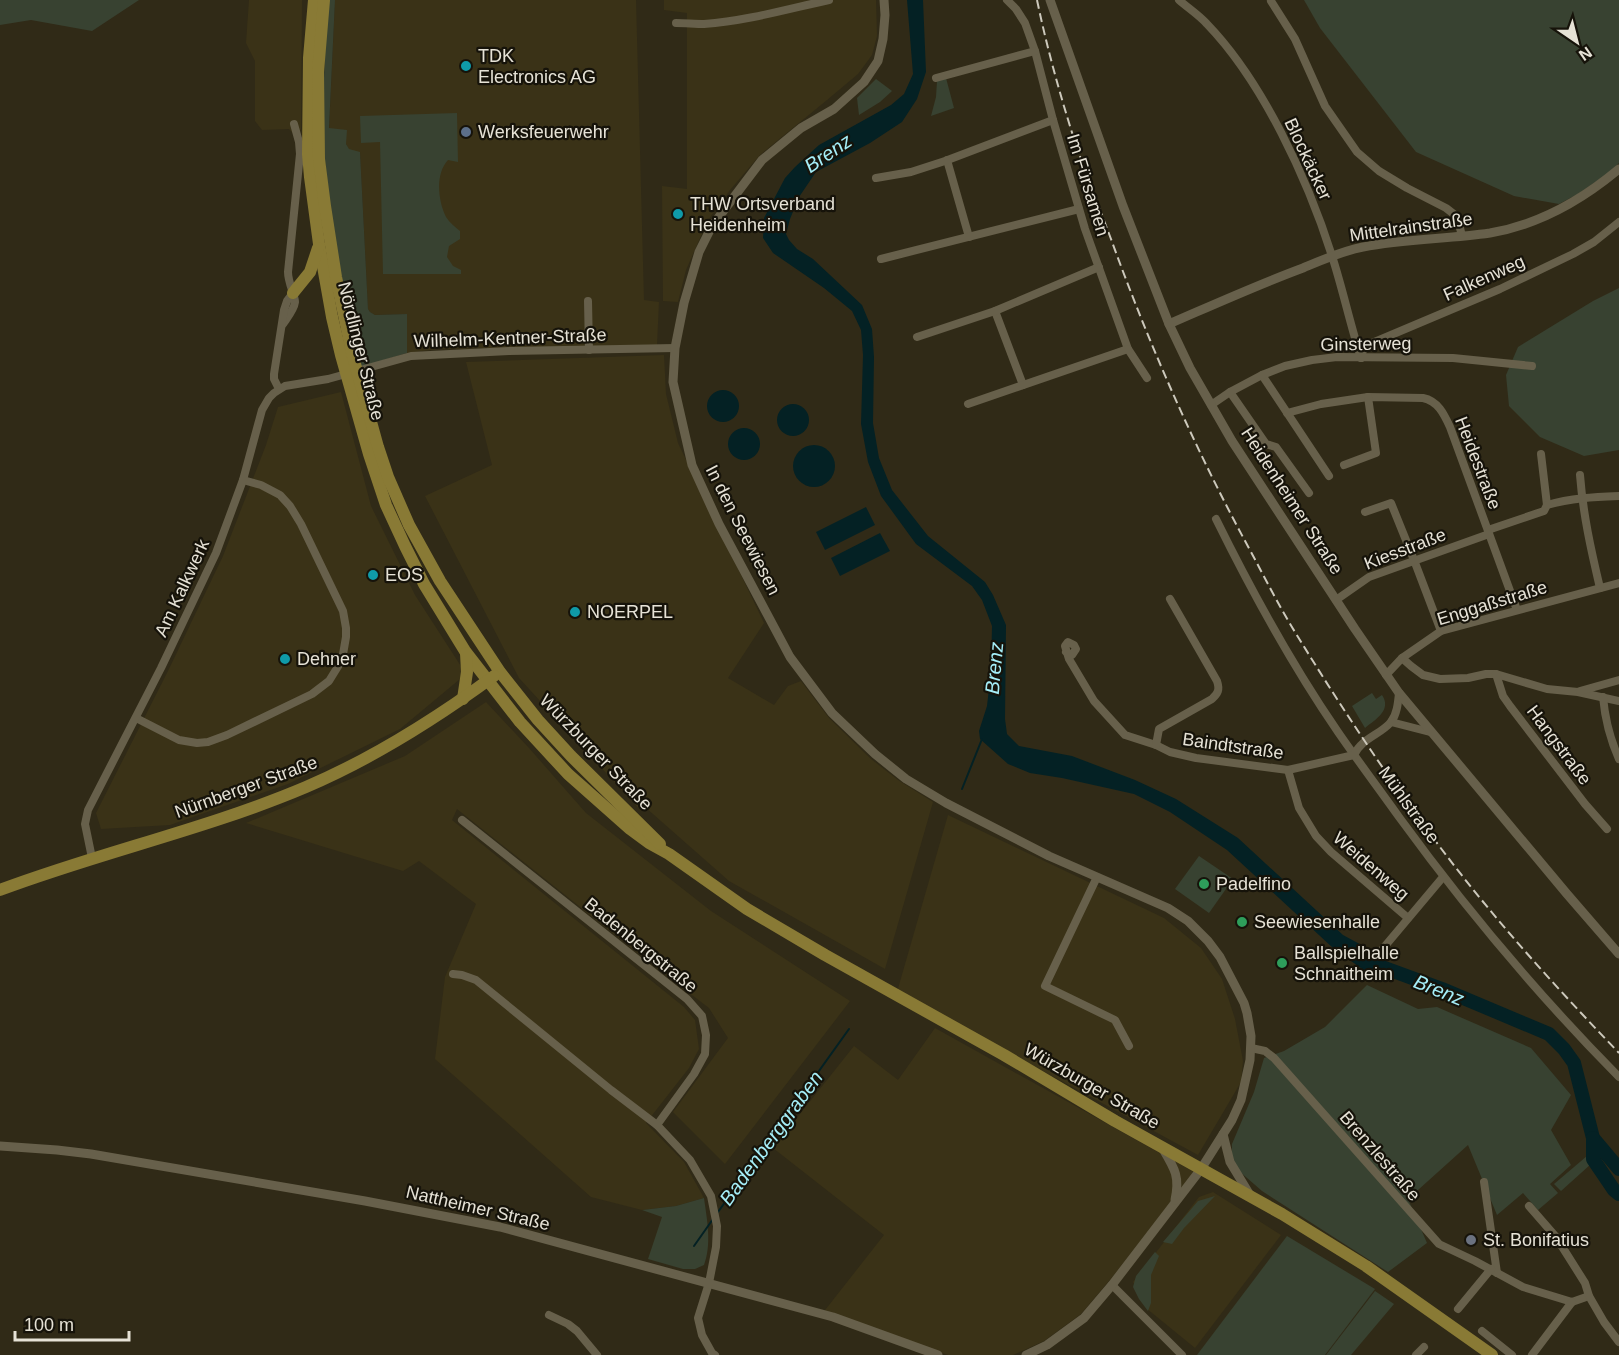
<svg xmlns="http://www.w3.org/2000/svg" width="1619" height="1355" viewBox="0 0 1619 1355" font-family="Arial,sans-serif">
<rect width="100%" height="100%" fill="#302a17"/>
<!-- built -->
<g fill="#3a3217">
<polygon points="249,0 302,0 301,129 300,131 293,133 289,129 262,130 255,121 255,61 246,43"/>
<polygon points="335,0 636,0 644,300 659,302 657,345 438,349 407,353 407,314 375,315 370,312 368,309 360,153 349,150 346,144 329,129"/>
<polygon points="664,0 876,0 877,36 872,55 858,74 827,100 760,155 730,190 708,220 686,270 678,302 663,301 662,186 687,189 687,13 664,10"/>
<polygon points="664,355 666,394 678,443 764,623 728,678 774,705 788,686 801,681 829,718 871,759 898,780 933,802 885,969 729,881 645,807 641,811 519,678 425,496 492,465 466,362"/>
<polygon points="341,392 371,506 415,595 466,674 400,729 288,784 170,825 101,829 96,813 168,671 223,556 266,445 278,407"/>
<polygon points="486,702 529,748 586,813 711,911 850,1001 725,1164 673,1112 728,1038 709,1008 663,973 457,809 452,820 684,1007 695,1020 699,1049 689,1068 646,1123 684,1162 704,1198 676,1206 642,1210 591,1197 435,1059 445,977 476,904 419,861 403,871 246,823 405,756"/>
<polygon points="948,815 1164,918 1201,948 1222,979 1235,1019 1243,1061 1241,1082 1198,1155 897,992"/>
<polygon points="935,1028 1194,1172 1114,1275 1081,1314 1044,1341 1013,1355 948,1355 822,1314 884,1235 773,1148 854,1046 898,1080"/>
<polygon points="1213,1192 1281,1235 1195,1348 1146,1308 1133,1282 1199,1197"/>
</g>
<!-- green -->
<g fill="#384231">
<polygon points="0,0 139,0 92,31 31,20 0,25"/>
<path d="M328,0h7l-6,128 18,2 -1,14 3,5 11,3 8,157 2,3 5,3 32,-1v39l-46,14c-18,-71 -33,-148 -37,-221 -2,-49 1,-97 4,-146z"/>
<polygon points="1304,0 1619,0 1619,163 1610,172 1578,194 1559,204 1514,196 1416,152 1320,28"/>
<polygon points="946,78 954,108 931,116 936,97 937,81"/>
<polygon points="876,79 892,91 880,102 859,115 857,98"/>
<path d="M457,113l1,49 -10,-2c-13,14 -10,41 -2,57 4,6 9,10 14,14v8l-11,7 -2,11 6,9 8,4v4h-78l-3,-132 -19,1 -1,-27z"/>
<polygon points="1619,288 1619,450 1584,456 1540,437 1509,406 1506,375 1518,347 1593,301"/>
<path d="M1372,693l4,6 6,-4c10,15 -6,24 -17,33l-13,-22z"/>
<polygon points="1199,856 1233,879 1209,913 1175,889"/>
<polygon points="1367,985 1418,1009 1437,1007 1531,1048 1571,1095 1551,1130 1571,1165 1550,1184 1558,1193 1538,1210 1523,1193 1497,1215 1468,1145 1408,1199 1427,1243 1388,1272 1262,1191 1239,1171 1232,1157 1232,1144 1254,1092 1264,1058 1284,1051 1325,1027"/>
<polygon points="1587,1156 1591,1164 1561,1191 1554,1184"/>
<polygon points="1215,1196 1184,1228 1172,1244 1163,1242 1198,1201"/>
<path d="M704,1198c3,22 8,46 0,67l-9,4h-12l-35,-10 14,-42 -20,-7 34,-4z"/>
<polygon points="1287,1236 1375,1289 1325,1355 1197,1355"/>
<polygon points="1155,1252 1159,1256 1151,1275 1151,1303 1148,1311 1139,1299 1133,1287 1136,1276"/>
<polygon points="1375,1291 1394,1304 1351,1355 1326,1355"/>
</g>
<!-- water -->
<g fill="#042124">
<polygon points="907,0 923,0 926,72 917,99 902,122 870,143 816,172 799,197 790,219 786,234 789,240 797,249 813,259 862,305 872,329 874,357 873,423 879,458 892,490 928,536 985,582 993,595 1006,625 1005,719 1007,734 1019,746 1072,756 1135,780 1176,799 1238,838 1343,935 1378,954 1365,971 1333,948 1227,850 1170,812 1134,794 1062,778 1030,773 1008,764 980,739 979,731 987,706 991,671 992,626 982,600 972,586 916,544 881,496 868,462 861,424 863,355 861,330 852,311 824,288 773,253 763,238 764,218 785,178 795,167 819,145 891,105 904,94 913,74"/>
<circle cx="723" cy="406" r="16"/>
<circle cx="793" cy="420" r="16"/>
<circle cx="744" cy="444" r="16"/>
<circle cx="814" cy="466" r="21"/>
<polygon points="866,507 875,525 825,550 816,532"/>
<polygon points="880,533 890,551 840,576 831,558"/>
</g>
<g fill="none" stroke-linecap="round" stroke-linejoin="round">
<!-- stream -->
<g stroke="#042124" stroke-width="2">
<polyline points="962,789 982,739"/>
<polyline points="718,1212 849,1029"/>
<polyline points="694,1246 713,1219"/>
</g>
<!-- river -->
<g stroke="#042124" stroke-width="14">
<polyline points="1354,954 1363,960 1442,989 1549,1034 1564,1049 1574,1063 1593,1138 1619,1169"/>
<polyline points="1593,1138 1593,1159 1614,1190 1619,1194"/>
</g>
<!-- minor -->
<g stroke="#67604b" stroke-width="8">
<polyline points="1007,0 1016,9 1025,23 1035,51 1053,120 1085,229 1128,349 1147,378"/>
<path d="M1179,0c9,8 20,15 28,24 56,58 101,156 125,232 11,34 18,68 29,102"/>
<polyline points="1271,1 1295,39 1325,106 1357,152 1379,171 1407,188 1446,208 1455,215 1458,220 1462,236"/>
<path d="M676,23c9,0 19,1 28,1 42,-3 84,-15 125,-24"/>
<polyline points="936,78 1035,51"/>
<polyline points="947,160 969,237"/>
<polyline points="876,178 911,172 945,161 1053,120"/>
<polyline points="881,259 1079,209"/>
<polyline points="588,301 589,350"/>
<polyline points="995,311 1023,385"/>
<path d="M283,324c4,-6 11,-14 12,-22 0,-7 -7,-19 -7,-30l12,-118 -1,-12 -5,-18"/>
<polyline points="917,337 995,311 1099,267"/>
<polyline points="1361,358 1363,350 1372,343 1500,289 1573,254 1594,242 1619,222"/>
<polyline points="1262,375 1329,476"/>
<polyline points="279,389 274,379 274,374 284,310 287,301 293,293"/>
<polyline points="1230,392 1266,444 1276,447 1309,493"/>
<polyline points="968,404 1128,349"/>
<polyline points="1211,405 1230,392 1262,375 1285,366 1312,360 1337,357 1453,358 1532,366"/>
<path d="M1287,413l34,-9 47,-7 55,1c15,3 21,16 27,29l67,183"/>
<polyline points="1541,454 1547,505"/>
<polyline points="1344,465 1376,453 1368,397"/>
<path d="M1580,475c3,39 11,75 20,113"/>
<polyline points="1365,512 1391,503 1414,560 1441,631"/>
<path d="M1216,519c36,73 76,146 122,213 20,29 41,57 61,85 67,92 140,179 220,260"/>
<path d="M1488,530l56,-19 3,-6c24,-7 47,-8 72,-9"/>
<polyline points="1336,600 1369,577 1489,534"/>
<path d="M1066,652l3,3h3l4,-6 -2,-4 -6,-3 -3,4 4,13 25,42 31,34 31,10 14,7 26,6 92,12 66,-15c8,-17 26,-20 37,-33 6,-8 7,-19 8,-29"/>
<polyline points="1402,658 1411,666 1423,675 1440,679 1468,678 1486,674 1496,674 1547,689 1578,692 1619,701"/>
<polyline points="1496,674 1503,696 1510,706 1585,804 1607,829"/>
<polyline points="1386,675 1402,658 1441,631 1619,583"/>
<polyline points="1580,691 1619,680"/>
<path d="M1603,697c2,22 7,42 16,62"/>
<polyline points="136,718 179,740 197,743 208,742 227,735 312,694 329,681 342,660 346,637 346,628 343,611 301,524 290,506 280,495 261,485 243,480"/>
<polyline points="1391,722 1430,732"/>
<path d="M1156,745l3,-16 53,-30c6,-6 8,-9 5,-18l-47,-82"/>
<polyline points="1288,770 1299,808 1316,836 1331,852 1408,918"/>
<polyline points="462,820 687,999 702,1016 706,1035 705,1054 694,1074 657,1125"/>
<polyline points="92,858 85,824 88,810 161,668 216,553 243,480 262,410 269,398 274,393 285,386 328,379 411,356 509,351 675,348"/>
<polyline points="1097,877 1045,986 1115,1020 1129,1046"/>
<polyline points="1380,952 1443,877"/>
<polyline points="453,974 462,975 476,980 611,1090 657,1125 690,1160 711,1196 717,1226 716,1247 709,1283 698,1318 702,1335 712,1353 715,1355"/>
<polyline points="1251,1048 1265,1051 1274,1058 1439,1244 1475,1261 1523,1287 1572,1302 1589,1296"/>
<polyline points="1484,1182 1497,1273"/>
<polyline points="1529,1206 1556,1237 1585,1283 1589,1296 1604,1322 1619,1342"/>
<polyline points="1112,1285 1182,1355"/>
<polyline points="1458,1309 1491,1269"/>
<polyline points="549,1315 568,1324 577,1331 597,1355"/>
<polyline points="1482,1331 1512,1355"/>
<polyline points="1416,1355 1424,1347"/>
<polyline points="1532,1355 1572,1302"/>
</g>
<!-- tertiary -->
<g stroke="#67604b" stroke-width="9">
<polyline points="884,0 885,15 883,39 878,61 864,82 834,109 801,128 762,160 712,226 699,252 684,303 675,348 673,382 692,465 719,524 790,657 832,713 875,754 906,779 946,803 1049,856 1168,908 1188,921 1208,941 1220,957 1244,1003 1247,1013 1251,1036 1250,1060 1241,1100 1232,1120 1201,1169 1112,1285 1084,1318 1047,1345 1026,1355"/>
<polyline points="1050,0 1123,206 1169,324 1190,368 1232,441 1355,629 1399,693 1567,894 1619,954"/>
<path d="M1169,324c44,-19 88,-39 134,-56 19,-8 39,-17 60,-21 42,-8 85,-8 127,-14 48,-8 92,-33 129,-64"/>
<polyline points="1223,1134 1230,1162 1250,1195"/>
<polyline points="0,1146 57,1150 91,1154 365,1201 500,1227 833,1317 938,1355"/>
<path d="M1163,1149c12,20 17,28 12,51"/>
</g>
<!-- primary -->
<g stroke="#897a35" stroke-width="12">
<polyline points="314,0 309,58 308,154 310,177 319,244 332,317 341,355 369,454 386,505 405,546 424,584 465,651 520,722 568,774 630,829 649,843 669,854 747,909 825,955 1004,1055 1115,1121 1282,1214 1366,1266 1492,1355"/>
<polyline points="324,0 318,72 319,159 325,206 336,277 352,353 378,447 388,477 409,525 440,581 500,672 538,720 571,756 660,844"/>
<polyline points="293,293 310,272 318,248"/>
<polyline points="463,699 467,672 466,653"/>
<path d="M0,890c101,-38 207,-61 306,-103 68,-29 128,-67 188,-111"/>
</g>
<!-- rail -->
<path stroke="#cdc9bc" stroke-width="2" stroke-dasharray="9 4.5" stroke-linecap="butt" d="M1037,0c10,48 23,95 38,142 11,33 24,65 36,97 39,108 85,212 140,313 14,26 28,54 44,80 55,90 118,184 185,266 44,54 91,105 139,155"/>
</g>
<!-- markers -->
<g fill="#0f9aa8" stroke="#16130a" stroke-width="2">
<circle cx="466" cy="66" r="6"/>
<circle cx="678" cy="214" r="6"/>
<circle cx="373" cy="575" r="6"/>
<circle cx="575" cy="612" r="6"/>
<circle cx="285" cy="659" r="6"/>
</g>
<circle fill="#5c6f8a" stroke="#16130a" stroke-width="2" cx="466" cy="132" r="6"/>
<g fill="#2e9e5b" stroke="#16130a" stroke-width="2">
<circle cx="1204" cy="884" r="6"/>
<circle cx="1242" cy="922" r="6"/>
<circle cx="1282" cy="963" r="6"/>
</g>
<circle fill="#6b7280" stroke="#16130a" stroke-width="2" cx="1471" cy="1240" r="6"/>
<g text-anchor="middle" stroke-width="4.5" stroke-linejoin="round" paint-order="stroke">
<!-- poi labels -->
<g font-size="18" fill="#e6e2d6" stroke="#16130a" text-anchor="start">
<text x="478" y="62">TDK<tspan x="478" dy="21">Electronics AG</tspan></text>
<text x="478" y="138">Werksfeuerwehr</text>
<text x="690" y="210">THW Ortsverband<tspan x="690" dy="21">Heidenheim</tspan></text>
<text x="385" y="581">EOS</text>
<text x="587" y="618">NOERPEL</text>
<text x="297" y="665">Dehner</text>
<text x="1216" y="890">Padelfino</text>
<text x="1254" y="928">Seewiesenhalle</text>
<text x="1294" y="959">Ballspielhalle<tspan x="1294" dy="21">Schnaitheim</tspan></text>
<text x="1483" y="1246">St. Bonifatius</text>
</g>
<!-- street labels -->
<g font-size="18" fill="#e6e2d6" stroke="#16130a">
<text transform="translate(1308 159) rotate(65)" y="6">Blockäcker</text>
<text transform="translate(1088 185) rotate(73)" y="6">Im Fürsamen</text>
<text transform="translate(1411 227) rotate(-8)" y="6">Mittelrainstraße</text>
<text transform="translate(1484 278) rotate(-24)" y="6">Falkenweg</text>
<text transform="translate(510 338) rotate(-2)" y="6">Wilhelm-Kentner-Straße</text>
<text transform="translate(1366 344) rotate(-1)" y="6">Ginsterweg</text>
<text transform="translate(361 351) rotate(76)" y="6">Nördlinger Straße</text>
<text transform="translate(1478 463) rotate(69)" y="6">Heidestraße</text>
<text transform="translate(1292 501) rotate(57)" y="6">Heidenheimer Straße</text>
<text transform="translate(743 530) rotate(63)" y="6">In den Seewiesen</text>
<text transform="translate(1405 549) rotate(-21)" y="6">Kiesstraße</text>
<text transform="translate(182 588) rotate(-65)" y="6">Am Kalkwerk</text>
<text transform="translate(1492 603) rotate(-17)" y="6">Enggaßstraße</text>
<text transform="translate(1559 745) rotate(53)" y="6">Hangstraße</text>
<text transform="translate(1233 746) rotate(8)" y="6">Baindtstraße</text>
<text transform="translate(596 752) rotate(46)" y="6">Würzburger Straße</text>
<text transform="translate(246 787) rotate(-20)" y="6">Nürnberger Straße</text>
<text transform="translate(1409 805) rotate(54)" y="6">Mühlstraße</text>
<text transform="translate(1371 866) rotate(41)" y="6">Weidenweg</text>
<text transform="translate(641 945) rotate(39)" y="6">Badenbergstraße</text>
<text transform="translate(1092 1086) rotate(30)" y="6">Würzburger Straße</text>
<text transform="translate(1380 1156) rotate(49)" y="6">Brenzlestraße</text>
<text transform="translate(478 1208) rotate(13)" y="6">Nattheimer Straße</text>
</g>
<!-- water labels -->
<g font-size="20" font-style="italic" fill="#a5eef8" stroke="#16130a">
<text transform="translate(828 153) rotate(-34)" y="7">Brenz</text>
<text transform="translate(994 668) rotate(-85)" y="7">Brenz</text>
<text transform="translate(1439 990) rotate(22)" y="7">Brenz</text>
<text transform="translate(771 1138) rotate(-54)" y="7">Badenberggraben</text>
</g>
</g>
<!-- north arrow -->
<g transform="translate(1577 42) rotate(145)" stroke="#16130a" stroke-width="4.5" paint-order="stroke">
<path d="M0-4.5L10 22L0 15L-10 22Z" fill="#e6e2d6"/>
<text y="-9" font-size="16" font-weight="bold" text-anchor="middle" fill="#e6e2d6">N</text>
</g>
<!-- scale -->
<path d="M15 1331v9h114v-9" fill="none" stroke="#e6e2d6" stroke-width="3"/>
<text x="24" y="1331" font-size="18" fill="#e6e2d6" stroke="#16130a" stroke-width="4.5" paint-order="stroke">100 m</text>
</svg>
